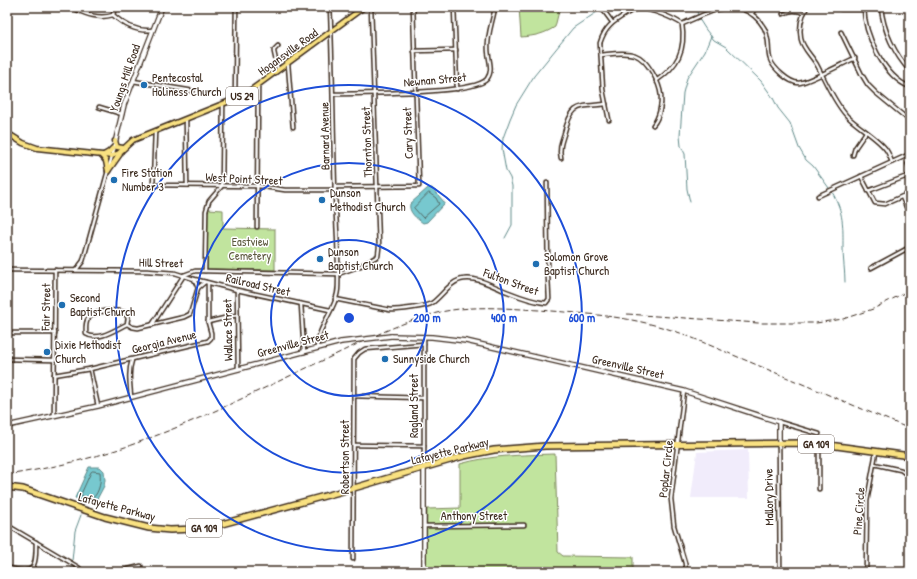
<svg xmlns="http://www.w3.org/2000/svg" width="917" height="579" viewBox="0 0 917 579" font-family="'Patrick Hand',sans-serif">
<rect width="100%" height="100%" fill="#fff"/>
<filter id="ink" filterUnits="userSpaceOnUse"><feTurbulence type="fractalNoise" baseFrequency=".025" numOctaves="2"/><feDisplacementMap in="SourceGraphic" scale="8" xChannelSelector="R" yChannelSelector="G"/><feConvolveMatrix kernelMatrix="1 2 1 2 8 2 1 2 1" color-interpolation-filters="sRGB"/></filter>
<g filter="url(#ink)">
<!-- built -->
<polygon fill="#f1ecfb" points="748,450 749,498 691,498 697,452"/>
<!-- green -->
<g fill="#c1e49e" stroke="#7e875e">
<path d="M519,7h41l-5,20c-11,7 -20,9 -34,10z"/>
<polygon points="208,209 223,210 223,228 275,229 275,270 207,269"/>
<path d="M555,454l3,98 5,4 70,1v15h-207l1,-63 33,-1v-44c31,-9 63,-9 95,-10z"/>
</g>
<!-- water -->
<g fill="#77c8cf" stroke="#5f8988">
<path d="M428,188h4l12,14v2l-17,18 -4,1c-6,-4 -15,-11 -13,-19z"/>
<polygon points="89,467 100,467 104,471 105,480 104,486 95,503 75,498"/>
</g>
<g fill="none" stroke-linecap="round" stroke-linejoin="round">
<!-- shore -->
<g stroke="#536965" stroke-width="1">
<polygon points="429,193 436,198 439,204 423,218 414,208"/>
<path d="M93,471l7,1c1,9 0,19 -7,26l-11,-2 -1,-2 10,-22z"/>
</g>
<!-- stream -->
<g stroke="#5f8988" stroke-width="1">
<polyline points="696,7 698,15"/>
<polyline points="604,8 606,7"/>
<polyline points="699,19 706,30 714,40 726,47 761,81 773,98 778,108 790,123 799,148 806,160 813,166 829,188"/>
<path d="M832,192c12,20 11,35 11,56 0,12 2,23 2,34"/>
<polyline points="690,202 687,189 685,154 681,146 680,136 683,93 687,78 705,51 711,36"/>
<polyline points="505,238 512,225 512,186 510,178 506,171 502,149 503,138 510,119 516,105 534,76 573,28 600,10"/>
<polyline points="84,505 86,501"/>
<polyline points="72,561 75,531 81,515"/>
<polyline points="72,566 72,572"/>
</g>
<!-- street casing -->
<g stroke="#3b2a1e" stroke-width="5.5">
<g id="street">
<path d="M70,7c14,6 27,13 43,8 11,10 23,17 39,15"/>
<polyline points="454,7 457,89"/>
<polyline points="601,7 612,22"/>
<path d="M807,7c-6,10 -8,21 -6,32 2,10 11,17 16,26 9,17 16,35 29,50 11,12 33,23 41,36 2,3 3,7 5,11"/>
<polyline points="835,7 841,9 881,9"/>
<path d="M864,7c0,27 20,70 46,80"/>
<path d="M881,7c2,23 14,48 29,64"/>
<polyline points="752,13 756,7"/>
<path d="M783,14c8,-4 13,-4 21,-1"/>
<polyline points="113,15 115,7"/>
<path d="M682,24c15,-6 30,-15 46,-17 19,-1 38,14 40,34 1,6 0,12 2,18 3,9 19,24 29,24 10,-1 45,-20 56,-25"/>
<polyline points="841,32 862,75 868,85 876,93 910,121"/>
<polyline points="278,46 274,50 274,52 278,70"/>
<polyline points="414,51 456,50"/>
<path d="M601,55c10,-1 24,-4 34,0 12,4 25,28 26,41 1,9 -2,22 -8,29"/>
<polyline points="288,64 293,127"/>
<polyline points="133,81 193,91"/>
<path d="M333,94c25,-1 141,1 154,-15 7,-9 1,-20 1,-30 -1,-15 5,-28 7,-42"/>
<polyline points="235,99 236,7"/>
<polyline points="99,107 122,114"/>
<polyline points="186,119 187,185"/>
<path d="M609,120l-6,-30 -3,-47c5,-16 13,-21 26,-29 5,-3 9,-6 15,-5 11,0 32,9 41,15 4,26 -4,42 -26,57"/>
<polyline points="155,132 153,185 258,186 285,190 335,190"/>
<polyline points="853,155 855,148 866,132"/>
<path d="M561,158c-2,-9 0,-15 3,-24 8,-31 13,-27 42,-30"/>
<polyline points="908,164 910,169"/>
<polyline points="861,176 875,203 885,204 910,193"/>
<polyline points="335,187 419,186 413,7"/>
<polyline points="868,191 910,175"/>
<polyline points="818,196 910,154"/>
<polyline points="902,197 910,216"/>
<polyline points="257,227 258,86"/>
<polyline points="871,268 910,247"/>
<polyline points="7,270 147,271 175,273 194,279 237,290 330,310"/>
<polyline points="76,270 83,261 112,156"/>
<polyline points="205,271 206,211 209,201 222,186 223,104"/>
<polyline points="184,275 195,271 205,271 338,274 360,266 378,256 379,247 371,7"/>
<polyline points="198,288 205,282"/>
<polyline points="237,290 238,369"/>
<path d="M335,299l55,11c8,0 37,-3 42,-7 10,-7 19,-23 32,-24 16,-2 29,8 44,13 10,4 27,10 38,11l3,-4 -1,-22 -1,-94"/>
<polyline points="301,304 304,352"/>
<polyline points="208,322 237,315"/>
<path d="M127,324c-11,5 -29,18 -41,10 0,-5 -1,-11 2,-15 6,-9 27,-10 36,-7l4,6 -1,6 5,3 6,1 46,-11 6,-3 1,-3 7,-23 -4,-9"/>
<polyline points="152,325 184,275"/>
<polyline points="7,333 55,333"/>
<path d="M317,348c0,-22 21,-40 21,-62 1,-32 -2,-63 -3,-94 -2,-62 -2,-123 -5,-185"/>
<polyline points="7,359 54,360"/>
<polyline points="90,369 98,406"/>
<polyline points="54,375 90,369 208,341 211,338 211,333 208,322 208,283"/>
<polyline points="684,391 671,499 674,526 685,563 686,572"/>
<polyline points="354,396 423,398"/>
<path d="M131,397c-1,-13 -3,-25 1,-37"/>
<polyline points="54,415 55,270"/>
<polyline points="779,422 819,434"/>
<polyline points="779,443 780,572"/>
<polyline points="819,444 819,489"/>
<polyline points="354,445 424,446"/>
<polyline points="874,464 901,470 910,477"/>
<polyline points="424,467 424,337"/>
<polyline points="7,525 78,567 83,572"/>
<polyline points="424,526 524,525"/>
<polyline points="353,559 354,359 359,353 365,349 424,344"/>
<path d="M7,567c28,9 29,1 29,-25"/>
<polyline points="117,572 141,566"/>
<polyline points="866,572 867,501 876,452"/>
</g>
</g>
<!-- secondary casing -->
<g stroke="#3b2a1e" stroke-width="6">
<g id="secondary">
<polyline points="112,156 124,105 162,7"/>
<polyline points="391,336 432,337 466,341 684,391 779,422 779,443"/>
<polyline points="7,426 98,406 341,342"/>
<polyline points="424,467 424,572"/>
</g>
</g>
<!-- primary casing -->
<g stroke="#3b2a1e" stroke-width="7">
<g id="primary">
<polyline points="7,133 23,143 37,148 112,156 119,153 133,140 235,99 251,90 364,7"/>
<polyline points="115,141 117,147 123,148"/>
<polyline points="102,156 106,161 108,171"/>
<polyline points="102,156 109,152 113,148"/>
<polyline points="108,171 120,154"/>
</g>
</g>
<!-- highway casing -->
<g stroke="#3b2a1e" stroke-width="8">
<polyline id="highway" points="7,487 23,489 105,517 149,528 170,530 195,529 207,528 354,488 464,456 494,450 545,446 803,443 829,445 910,456"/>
</g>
<!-- street -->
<use href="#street" stroke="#fff" stroke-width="2.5"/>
<!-- secondary -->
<use href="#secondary" stroke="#fff" stroke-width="3.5"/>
<!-- primary -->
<use href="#primary" stroke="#f9e181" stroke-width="4"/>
<!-- highway -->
<use href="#highway" stroke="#f9e181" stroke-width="5"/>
<!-- rail -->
<g stroke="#3b2a1e" stroke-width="1" stroke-dasharray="6 3" stroke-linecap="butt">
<polyline points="627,314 758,323 816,323 843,319 873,309 910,290"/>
<path d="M7,475c51,-8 101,-20 148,-39 55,-21 107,-47 160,-72 36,-16 73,-37 111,-48 37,-12 75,-8 113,-6 51,4 95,6 144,24l227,95"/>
</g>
<!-- secondary-bridge casing -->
<g stroke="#3b2a1e" stroke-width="6" stroke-linecap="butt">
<polyline id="secondary-bridge" points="341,342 391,336"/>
</g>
<!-- secondary-bridge -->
<use href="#secondary-bridge" stroke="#fff" stroke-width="3.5"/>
</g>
</g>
<!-- distance rings -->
<g fill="none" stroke="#1d4ed8" stroke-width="2">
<circle cx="349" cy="318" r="78"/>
<circle cx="349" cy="318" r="155"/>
<circle cx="349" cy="318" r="233"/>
</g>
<!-- markers -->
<g fill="#1f6fb2" stroke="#fff" stroke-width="1.5">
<circle cx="144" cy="85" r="4"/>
<circle cx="114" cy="180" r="4"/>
<circle cx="322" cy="200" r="4"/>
<circle cx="320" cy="259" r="4"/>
<circle cx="536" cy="264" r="4"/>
<circle cx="62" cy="305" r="4"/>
<circle cx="47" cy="352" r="4"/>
<circle cx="385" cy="359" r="4"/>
</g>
<g text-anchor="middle" stroke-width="3" stroke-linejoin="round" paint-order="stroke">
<!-- shield labels -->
<g fill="#fff" stroke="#766a62" stroke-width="1">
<rect x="226" y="87" width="32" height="18" rx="3"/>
<rect x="798" y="435" width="36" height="18" rx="3"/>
<rect x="186" y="519" width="36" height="18" rx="3"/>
</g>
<g font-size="11" font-weight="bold" fill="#3b2a1e">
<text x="242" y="100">US 29</text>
<text x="816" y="448">GA 109</text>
<text x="204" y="532">GA 109</text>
</g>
<!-- street labels -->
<g font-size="12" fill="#3b2a1e" stroke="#fff">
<text transform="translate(288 52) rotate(-36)" y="4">Hogansville Road</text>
<text transform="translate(125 78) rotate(-71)" y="4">Youngs Mill Road</text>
<text transform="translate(435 80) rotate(-5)" y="4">Newnan Street</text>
<text transform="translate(408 133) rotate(-92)" y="4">Cary Street</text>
<text transform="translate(325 136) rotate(-91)" y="4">Barnard Avenue</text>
<text transform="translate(367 142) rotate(-92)" y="4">Thornton Street</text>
<text transform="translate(244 179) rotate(3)" y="4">West Point Street</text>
<text transform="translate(161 263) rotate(1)" y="4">Hill Street</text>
<text transform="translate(511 282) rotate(20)" y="4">Fulton Street</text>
<text transform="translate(258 285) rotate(13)" y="4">Railroad Street</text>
<text transform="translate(46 307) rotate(-89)" y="4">Fair Street</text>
<text transform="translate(228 330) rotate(-91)" y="4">Wallace Street</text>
<text transform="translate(164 342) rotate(-14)" y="4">Georgia Avenue</text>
<text transform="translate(293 344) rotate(-15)" y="4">Greenville Street</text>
<text transform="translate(628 367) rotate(13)" y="4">Greenville Street</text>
<text transform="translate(414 406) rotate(-90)" y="4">Ragland Street</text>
<text transform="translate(450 451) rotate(-14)" y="4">Lafayette Parkway</text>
<text transform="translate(345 457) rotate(-90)" y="4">Robertson Street</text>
<text transform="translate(666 469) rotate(-84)" y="4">Poplar Circle</text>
<text transform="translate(769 497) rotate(-91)" y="4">Mallory Drive</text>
<text transform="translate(117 507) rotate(15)" y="4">Lafayette Parkway</text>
<text transform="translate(859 511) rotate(-86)" y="4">Pine Circle</text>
<text x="474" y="520">Anthony Street</text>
</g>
<!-- poi labels -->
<g font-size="12" fill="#3b2a1e" stroke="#fff" text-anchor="start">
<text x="152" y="82">Pentecostal<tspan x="152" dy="14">Holiness Church</tspan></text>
<text x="122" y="177">Fire Station<tspan x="122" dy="14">Number 3</tspan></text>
<text x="330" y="197">Dunson<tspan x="330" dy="14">Methodist Church</tspan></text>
<text x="328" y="256">Dunson<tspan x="328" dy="14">Baptist Church</tspan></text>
<text x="544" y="261">Solomon Grove<tspan x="544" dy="14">Baptist Church</tspan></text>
<text x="70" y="302">Second<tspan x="70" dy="14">Baptist Church</tspan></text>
<text x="55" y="349">Dixie Methodist<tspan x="55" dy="14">Church</tspan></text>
<text x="393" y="363">Sunnyside Church</text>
</g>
<!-- park labels -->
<g font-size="12" fill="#5c583e" stroke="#fff">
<text x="250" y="246">Eastview<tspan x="250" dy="14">Cemetery</tspan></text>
</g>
</g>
<circle cx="349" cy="318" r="6" fill="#1d4ed8" stroke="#fff" stroke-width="2"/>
<g font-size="12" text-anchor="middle" font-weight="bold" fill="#1d4ed8" stroke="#fff" stroke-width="3" stroke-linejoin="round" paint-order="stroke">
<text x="427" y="322">200 m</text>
<text x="504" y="322">400 m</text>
<text x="582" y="322">600 m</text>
</g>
<!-- margin -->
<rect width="917" height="579" fill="none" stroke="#fff" stroke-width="24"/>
<rect x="12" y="12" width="893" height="555" fill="none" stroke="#3b2a1e" stroke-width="1.5" filter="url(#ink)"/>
</svg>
